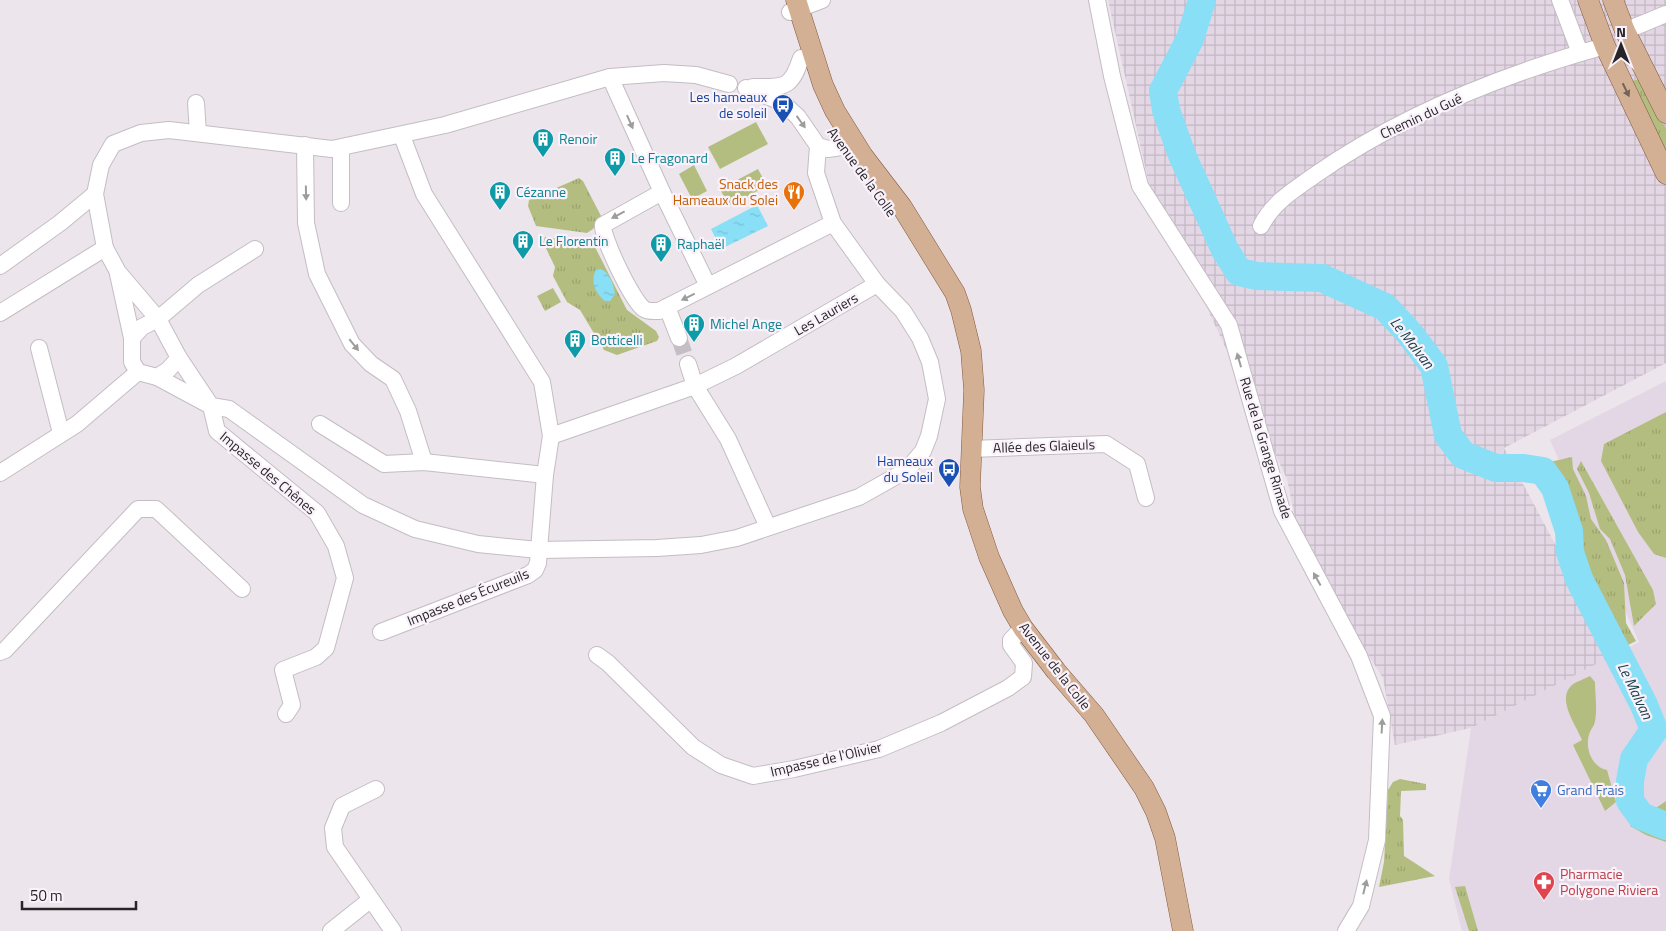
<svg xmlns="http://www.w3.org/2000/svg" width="1666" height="931" viewBox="0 0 1666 931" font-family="'Titillium Web',sans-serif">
<defs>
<pattern id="industrial-grid" width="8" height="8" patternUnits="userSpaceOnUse" patternTransform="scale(1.25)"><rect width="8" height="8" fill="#e4d7e5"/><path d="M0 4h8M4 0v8" fill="none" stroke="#c4b8c4"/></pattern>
<pattern id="grass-tufts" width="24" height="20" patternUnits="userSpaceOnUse" patternTransform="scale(1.25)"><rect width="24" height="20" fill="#b4bd80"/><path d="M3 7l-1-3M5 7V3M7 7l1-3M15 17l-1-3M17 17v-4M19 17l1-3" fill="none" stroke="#9ba26f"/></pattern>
<pattern id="water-ripples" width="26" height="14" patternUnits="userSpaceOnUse" patternTransform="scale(1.25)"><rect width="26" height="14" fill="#89dff6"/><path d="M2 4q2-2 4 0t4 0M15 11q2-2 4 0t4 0" fill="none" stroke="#76bfd3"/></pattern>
</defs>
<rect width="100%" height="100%" fill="#ece5ec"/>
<!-- built -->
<polygon fill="#e4d7e5" points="1666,381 1666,931 1462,931 1449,879 1471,728 1639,642 1550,440"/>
<!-- industrial -->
<polygon fill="url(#industrial-grid)" points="1108,0 1666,0 1666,363 1504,448 1614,655 1471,728 1395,745 1383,678 1348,623 1297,527 1287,479 1149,184"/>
<!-- grass -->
<g fill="url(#grass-tufts)">
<polygon points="1642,78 1666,129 1666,158 1629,82"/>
<polygon points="579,178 583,181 601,216 593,229 587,233 536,226 528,206 529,200"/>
<polygon points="545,237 587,242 594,245 627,310 656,331 659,337 657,341 617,355 604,350 580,310 567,302 553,276 555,267 543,242"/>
<polygon points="553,288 561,302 545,311 537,296"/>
<polygon points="1666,412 1666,558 1654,554 1638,532 1601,461 1604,444"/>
<polygon points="1572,457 1573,469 1586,496 1591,519 1606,540 1624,583 1626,623 1636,641 1618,650 1578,564 1572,530 1557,484 1541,464"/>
<polygon points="1581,461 1653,590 1656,604 1634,626 1625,575 1610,539 1600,529 1589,493 1577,469"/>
<polygon points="1400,779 1426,784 1426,790 1401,791 1400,816 1403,820 1404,856 1435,876 1379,887 1384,862 1388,790 1393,782"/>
<polygon points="1465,886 1478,931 1469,931 1455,887"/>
</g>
<!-- green -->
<g fill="#b4bd80">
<polygon points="756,122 768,144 720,169 708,147"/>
<polygon points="694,165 707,191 692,199 679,174"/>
<polygon points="758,169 767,186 729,206 720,189"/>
<path d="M1590,676l5,6c0,12 3,31 -1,43 -1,2 -3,4 -4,7 -6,14 1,35 17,38l9,32 -11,9 -32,-66 9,-5c-6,-15 -26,-41 -10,-55 5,-4 13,-6 18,-9z"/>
<polygon points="1666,801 1666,842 1646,835 1630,826"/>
</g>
<!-- water -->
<g fill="url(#water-ripples)">
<polygon points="757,205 768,226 721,249 711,229"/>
<path d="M600,269c10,3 13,15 15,25l-5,7h-5c-10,-8 -15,-20 -9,-31z"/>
</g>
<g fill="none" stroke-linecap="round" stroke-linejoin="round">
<!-- river -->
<polyline stroke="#89dff6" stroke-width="28" points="1202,0 1190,39 1163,91 1166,110 1182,155 1225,250 1239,272 1257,276 1322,278 1385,307 1410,334 1434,366 1448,435 1463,455 1496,468 1524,468 1543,471 1555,488 1569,531 1570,552 1579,579 1644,705 1654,730 1634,759 1630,781 1630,801 1641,816 1666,826"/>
<!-- minor-tunnel -->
<polyline stroke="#c5bfc5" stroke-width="16" stroke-dasharray="16 8" stroke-linecap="butt" points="679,338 688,364"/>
<!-- minor casing -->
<g stroke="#c4bdc4" stroke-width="18">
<g id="minor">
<polyline points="1097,0 1112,76 1140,186 1229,325 1282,511 1359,656 1382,716 1377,840 1361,906 1346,931"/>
<polyline points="1560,0 1580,53"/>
<polyline points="790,12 822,0"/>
<polyline points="1625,31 1666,14"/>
<polyline points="610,77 662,192 708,286"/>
<path d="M753,87c30,0 38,3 48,-29"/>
<polyline points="746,88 782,102 798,117 818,146 828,149 841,147"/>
<polyline points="196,103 198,133"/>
<polyline points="402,136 424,194 542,382 551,436 695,386 736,366 877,284"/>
<polyline points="305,145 306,223 317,274 352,344 371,364 393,379 408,411 424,462"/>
<polyline points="341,148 341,203"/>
<path d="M662,192l-59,33c-1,13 30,77 41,84 5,3 10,2 15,2l174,-88"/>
<path d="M1261,226c12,-24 33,-36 54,-51 86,-60 189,-101 290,-129"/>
<polyline points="255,249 198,285 158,319 118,272 105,248 95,194 101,165 113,144 141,133 169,130 332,149 445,125 610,77 664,73 696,75 729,84"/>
<polyline points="0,266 60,223 95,194"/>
<polyline points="118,274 132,338"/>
<polyline points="667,307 679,338"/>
<polyline points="0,313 105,248"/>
<polygon points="158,319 179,358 168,370 157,377 138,372 132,362 132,338 142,327"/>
<polyline points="39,348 61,433"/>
<polyline points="179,358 211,406 217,431 317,513 336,546 345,578 326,648 316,657 283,670 292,705 286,714"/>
<polyline points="688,364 695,386 728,439 768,527"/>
<polyline points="157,377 211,406 229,409 363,505 415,529 478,544 538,550 657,548 701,545 737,538 859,497 907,470 923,451 929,436 937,399 930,362 920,338 903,311 877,284 833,223 816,173 818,146"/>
<polyline points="320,424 384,464 424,462 545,475"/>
<polyline points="971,449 1106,444 1137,464 1146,498"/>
<polyline points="0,473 77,424 138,372"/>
<polyline points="381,632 528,575 535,570 538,563 545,475 551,436"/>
<polyline points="0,652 5,650 138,509 156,509 242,589"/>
<polyline points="597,655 608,663 693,747 721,765 753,776 794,769 879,749 941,723 1008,688 1023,677 1024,663 1011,645 1011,640 1023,628"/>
<polyline points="376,789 342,806 333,828 335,847 393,931"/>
<polyline points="331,931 370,900"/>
</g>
</g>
<!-- major casing -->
<g stroke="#845c3f" stroke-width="21">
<g id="major">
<polyline points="796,0 823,85 835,111 863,156 902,207 955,293 961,310 971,351 974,390 970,487 973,509 989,557 1013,611 1023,628 1056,671 1094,715 1144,788 1156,812 1165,838 1183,931"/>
<polyline points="1588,0 1605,46 1666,174"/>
<polyline points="1613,0 1625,31 1666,113"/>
</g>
</g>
<!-- minor -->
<use href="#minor" stroke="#fff" stroke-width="16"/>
<!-- major -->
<use href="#major" stroke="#d3af94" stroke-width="20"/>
</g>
<!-- one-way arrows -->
<defs><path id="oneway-solid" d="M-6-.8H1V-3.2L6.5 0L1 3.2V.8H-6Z" transform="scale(1.25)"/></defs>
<use fill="#756359" href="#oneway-solid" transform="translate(1626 90) rotate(64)"/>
<g fill="#9e9d9e">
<use href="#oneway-solid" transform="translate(630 122) rotate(66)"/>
<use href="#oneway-solid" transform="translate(801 122) rotate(54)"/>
<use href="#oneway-solid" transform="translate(306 193) rotate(89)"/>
<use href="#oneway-solid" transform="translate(618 215) rotate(152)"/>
<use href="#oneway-solid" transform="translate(688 297) rotate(154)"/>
<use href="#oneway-solid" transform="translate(354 345) rotate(51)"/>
<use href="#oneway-solid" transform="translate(1239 360) rotate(-106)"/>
<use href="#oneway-solid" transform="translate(1317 579) rotate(-119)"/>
<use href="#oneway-solid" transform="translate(1382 726) rotate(-87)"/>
<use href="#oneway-solid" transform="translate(1365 887) rotate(-76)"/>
</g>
<!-- icons -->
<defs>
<g id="bus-pin" transform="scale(1.125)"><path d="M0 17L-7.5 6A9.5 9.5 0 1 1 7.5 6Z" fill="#1a4fb4" stroke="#f9f2fa"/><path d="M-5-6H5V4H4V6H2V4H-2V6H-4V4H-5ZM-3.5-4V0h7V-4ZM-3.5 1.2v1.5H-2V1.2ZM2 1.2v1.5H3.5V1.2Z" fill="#fff"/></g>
<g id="building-pin" transform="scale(1.125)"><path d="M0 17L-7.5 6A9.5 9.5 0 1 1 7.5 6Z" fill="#0f9aa8" stroke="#f9f2fa"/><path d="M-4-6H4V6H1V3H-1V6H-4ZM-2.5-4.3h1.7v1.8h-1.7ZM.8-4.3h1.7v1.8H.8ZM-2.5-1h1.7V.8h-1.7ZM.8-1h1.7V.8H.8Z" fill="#fff"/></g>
<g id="restaurant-pin" transform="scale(1.125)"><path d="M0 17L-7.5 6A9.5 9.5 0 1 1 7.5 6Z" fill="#e8710a" stroke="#f9f2fa"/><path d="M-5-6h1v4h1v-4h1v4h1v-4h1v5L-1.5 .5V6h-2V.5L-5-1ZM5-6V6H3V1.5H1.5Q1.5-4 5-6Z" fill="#fff"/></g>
<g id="supermarket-pin" transform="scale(1.125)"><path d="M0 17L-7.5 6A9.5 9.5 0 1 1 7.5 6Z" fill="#3f7fe0" stroke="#f9f2fa"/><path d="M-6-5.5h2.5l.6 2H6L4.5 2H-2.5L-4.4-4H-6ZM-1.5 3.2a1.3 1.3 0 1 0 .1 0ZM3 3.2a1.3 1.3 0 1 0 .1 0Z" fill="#fff"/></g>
<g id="pharmacy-pin" transform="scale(1.125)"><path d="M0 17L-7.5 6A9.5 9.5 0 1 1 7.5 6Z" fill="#e0444e" stroke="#f9f2fa"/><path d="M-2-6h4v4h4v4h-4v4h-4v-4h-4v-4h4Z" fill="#fff"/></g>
</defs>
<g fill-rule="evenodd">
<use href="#bus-pin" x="783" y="105"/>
<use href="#building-pin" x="543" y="139"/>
<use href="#building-pin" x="615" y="158"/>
<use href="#building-pin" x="500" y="192"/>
<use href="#restaurant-pin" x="794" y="192"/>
<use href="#building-pin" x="523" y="241"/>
<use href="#building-pin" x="661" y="244"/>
<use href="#building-pin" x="694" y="324"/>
<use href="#building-pin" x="575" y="340"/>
<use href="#bus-pin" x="949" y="469"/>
<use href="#supermarket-pin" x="1541" y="790"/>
<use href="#pharmacy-pin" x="1544" y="882"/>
</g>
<g text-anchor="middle" stroke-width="4.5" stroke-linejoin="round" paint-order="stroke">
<!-- transit labels -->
<g font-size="14" fill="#164399" stroke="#f9f2fa" text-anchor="end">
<text x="767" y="102">Les hameaux<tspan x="767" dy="16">de soleil</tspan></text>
<text x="933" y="466">Hameaux<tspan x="933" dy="16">du Soleil</tspan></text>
</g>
<!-- street labels -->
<g font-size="14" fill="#282528" stroke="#f9f2fa">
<text transform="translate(1421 116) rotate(-25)" y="5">Chemin du Gué</text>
<text transform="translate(862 172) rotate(54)" y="5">Avenue de la Colle</text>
<text transform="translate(826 314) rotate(-30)" y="5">Les Lauriers</text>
<text transform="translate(1044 446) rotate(-2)" y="5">Allée des Glaieuls</text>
<text transform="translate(1266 448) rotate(73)" y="5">Rue de la Grange Rimade</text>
<text transform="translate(268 473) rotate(40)" y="5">Impasse des Chênes</text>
<text transform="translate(468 597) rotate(-22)" y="5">Impasse des Écureuils</text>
<text transform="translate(1055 666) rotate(52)" y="5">Avenue de la Colle</text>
<text transform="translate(826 759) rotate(-13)" y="5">Impasse de l'Olivier</text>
</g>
<!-- culture labels -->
<g font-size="14" fill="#0d838f" stroke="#f9f2fa" text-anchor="start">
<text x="559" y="144">Renoir</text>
<text x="631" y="163">Le Fragonard</text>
<text x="516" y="197">Cézanne</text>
<text x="539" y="246">Le Florentin</text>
<text x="677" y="249">Raphaël</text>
<text x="710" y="329">Michel Ange</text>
<text x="591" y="345">Botticelli</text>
</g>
<!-- food labels -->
<g font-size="14" fill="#c56008" stroke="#f9f2fa" text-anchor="end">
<text x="778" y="189">Snack des<tspan x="778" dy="16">Hameaux du Solei</tspan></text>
</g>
<!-- shop labels -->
<g font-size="14" fill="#366cbe" stroke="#f9f2fa" text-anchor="start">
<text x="1557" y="795">Grand Frais</text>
</g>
<!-- health labels -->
<g font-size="14" fill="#be3a42" stroke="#f9f2fa" text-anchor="start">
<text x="1560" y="879">Pharmacie<tspan x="1560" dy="16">Polygone Riviera</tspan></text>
</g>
<!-- water labels -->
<g font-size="15" font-style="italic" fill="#19414b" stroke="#f9f2fa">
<text transform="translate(1412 343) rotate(52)" y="5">Le Malvan</text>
<text transform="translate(1635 691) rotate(64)" y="5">Le Malvan</text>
</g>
</g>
<!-- north arrow -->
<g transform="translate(1621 45)" stroke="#f9f2fa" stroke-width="4" paint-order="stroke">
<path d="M0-4L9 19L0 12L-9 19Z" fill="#282528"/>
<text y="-8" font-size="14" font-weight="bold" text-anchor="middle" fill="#282528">N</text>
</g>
<!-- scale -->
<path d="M22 901v8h114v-8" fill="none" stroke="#282528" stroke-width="2.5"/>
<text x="30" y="901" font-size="15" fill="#282528" stroke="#f9f2fa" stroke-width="4" paint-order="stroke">50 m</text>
</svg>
